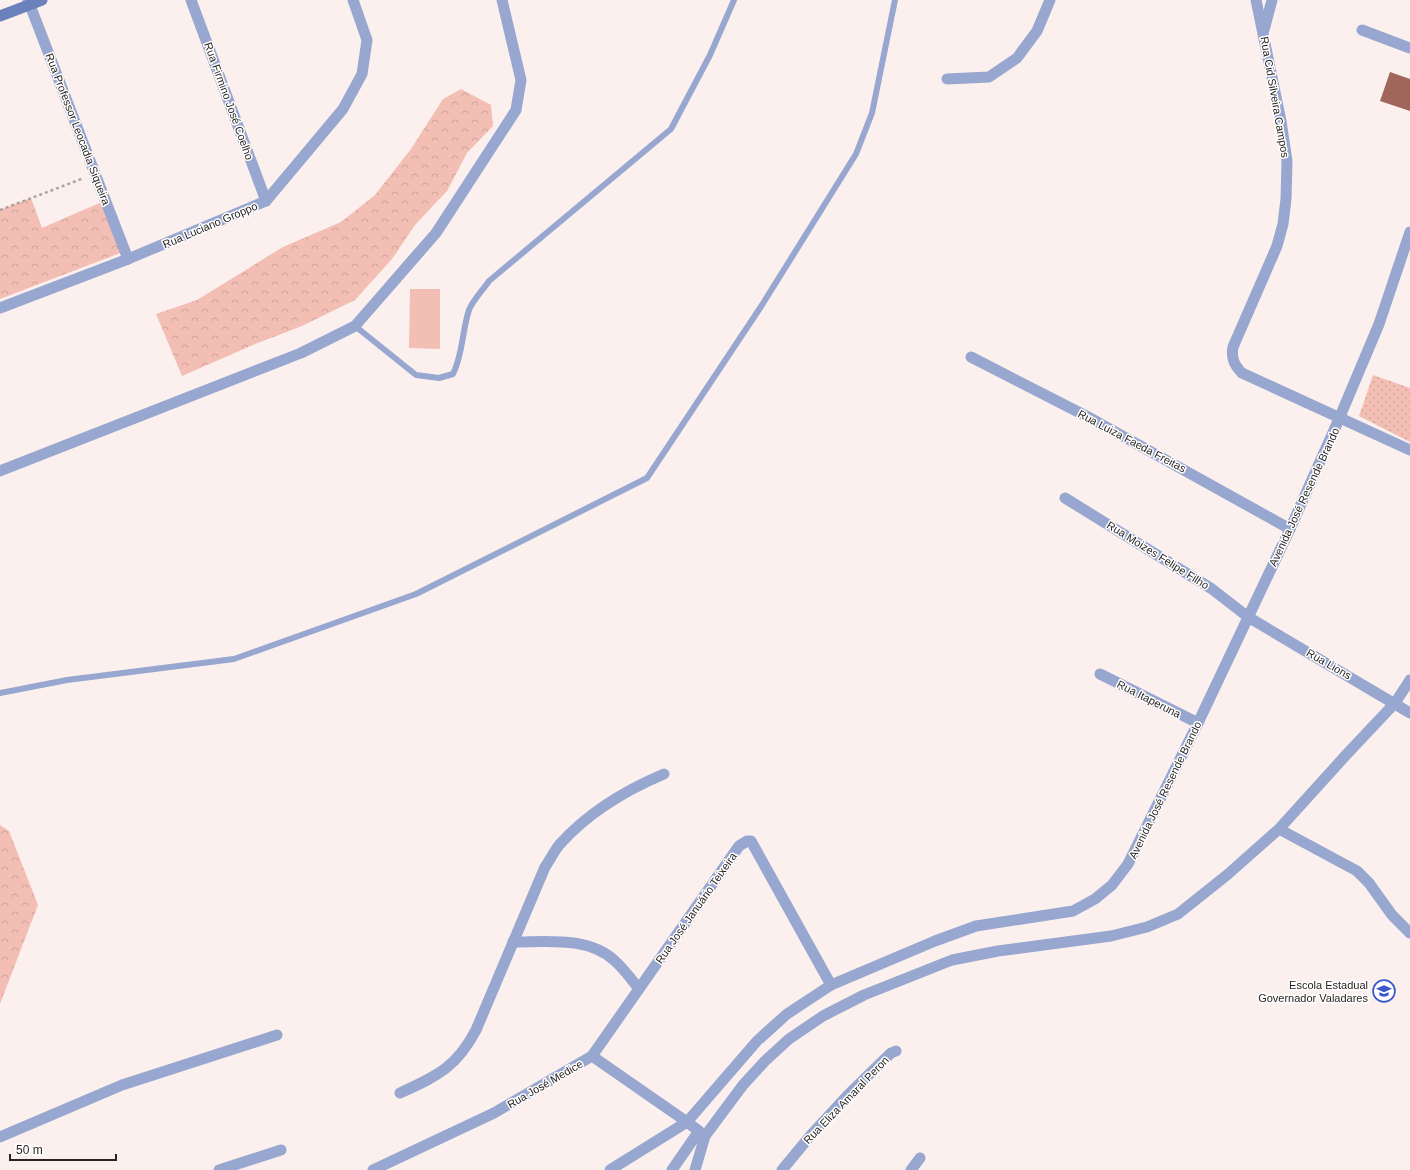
<svg xmlns="http://www.w3.org/2000/svg" width="1410" height="1170" viewBox="0 0 1410 1170" font-family="Helvetica,sans-serif">
<defs>
<pattern id="forest-crowns" width="20" height="18" patternUnits="userSpaceOnUse"><rect width="20" height="18" fill="#f3beb4"/><path d="M2 6a3 3 0 1 1 6 0M12 15a3 3 0 1 1 6 0" fill="none" stroke="#d0a39a"/></pattern>
<pattern id="park-dots" width="8" height="8" patternUnits="userSpaceOnUse"><rect width="8" height="8" fill="#f3beb4"/><path d="M2 2h.1M6 6h.1" fill="none" stroke="#d0a39a" stroke-width="1.8" stroke-linecap="round"/></pattern>
</defs>
<rect width="100%" height="100%" fill="#fcf0ee"/>
<!-- green -->
<polygon fill="#f3beb4" points="410,289 440,289 440,349 409,348"/>
<!-- forest -->
<g fill="url(#forest-crowns)">
<polygon points="461,89 491,105 493,126 467,153 447,191 415,225 392,259 355,300 302,326 253,345 182,376 156,314 197,300 283,247 341,222 375,195 411,149 443,99"/>
<polygon points="31,198 42,228 104,201 123,252 0,299 0,210"/>
<polygon points="0,825 9,831 38,905 0,1004"/>
</g>
<!-- park -->
<polygon fill="url(#park-dots)" points="1373,375 1410,388 1410,442 1359,416"/>
<!-- building -->
<polygon fill="#a0655b" points="1390,72 1410,79 1410,111 1380,101"/>
<g fill="none" stroke-linecap="round" stroke-linejoin="round">
<!-- path -->
<polyline stroke="#aca3a1" stroke-width="2.5" stroke-dasharray="3 3" stroke-linecap="butt" points="0,210 84,178"/>
<!-- service -->
<g stroke="#97a7d0" stroke-width="6">
<path d="M355,326l61,49 23,3 14,-4c10,-20 9,-43 16,-64 4,-10 14,-20 20,-29l182,-152 39,-74 24,-55"/>
<polyline points="0,693 67,680 234,659 416,594 647,478 762,305 856,154 872,113 895,0"/>
</g>
<!-- minor -->
<g stroke="#97a7d0" stroke-width="11">
<polyline points="28,0 128,259"/>
<polyline points="191,0 266,201"/>
<path d="M1256,0l25,121 6,40 -1,38 -3,25 -6,22 -44,101c-2,11 1,18 9,26l168,77"/>
<polyline points="1264,30 1272,0"/>
<polyline points="1362,30 1410,48"/>
<polyline points="947,79 989,77 1017,58 1037,31 1050,0"/>
<polyline points="0,308 128,259 266,201 343,109 362,74 367,40 353,0"/>
<polyline points="971,357 1092,419 1290,529"/>
<polyline points="0,471 301,353 355,326 436,233 516,110 521,80 502,0"/>
<polyline points="1065,498 1212,589 1248,617 1410,713"/>
<polyline points="1100,674 1198,723"/>
<polyline points="1279,829 1357,871 1369,883 1392,915 1410,933"/>
<path d="M513,942c33,0 76,-6 102,19 9,8 17,19 24,28"/>
<polyline points="592,1056 687,1122 610,1170"/>
<path d="M400,1093c37,-17 56,-25 76,-63l69,-163c5,-7 9,-16 15,-23 28,-31 66,-54 104,-70"/>
<polyline points="0,1137 122,1085 277,1035"/>
<polyline points="219,1170 281,1150"/>
<polyline points="373,1170 494,1113 592,1056 739,846 747,841 751,841 831,985"/>
<polyline points="695,1170 705,1136 743,1085 765,1061 789,1039 823,1016 864,995 952,960 998,951 1111,936 1147,927 1178,914 1227,875 1279,829 1346,755 1395,703 1410,680"/>
<polyline points="782,1170 811,1135 848,1095 891,1053 896,1051"/>
<polyline points="911,1170 920,1158"/>
</g>
<!-- tertiary -->
<polyline stroke="#97a7d0" stroke-width="11" points="672,1170 699,1131 687,1122 757,1041 787,1014 831,985 935,941 976,926 1073,911 1095,899 1112,885 1128,864 1198,723 1290,529 1339,419 1379,324 1410,232"/>
<!-- secondary -->
<polyline stroke="#6b81bc" stroke-width="11" points="0,16 42,0"/>
</g>
<!-- icons -->
<defs>
<g id="school-ring" transform="scale(1.15)"><circle r="9.5" fill="#fff" stroke="#3a59ca" stroke-width="1.5"/><path d="M0-5L7-2L0 1L-7-2ZM-4 1L0 2.5L4 1V4Q0 6-4 4Z" fill="#3a59ca"/></g>
</defs>
<g fill-rule="evenodd">
<use href="#school-ring" x="1384" y="991"/>
</g>
<g text-anchor="middle" stroke-width="3" stroke-linejoin="round" paint-order="stroke">
<!-- street labels -->
<g font-size="11" fill="#292423" stroke="#fff">
<text transform="translate(1275 97) rotate(80)" y="4">Rua Cid Silveira Campos</text>
<text transform="translate(229 101) rotate(70)" y="4">Rua Firmino José Coelho</text>
<text transform="translate(78 129) rotate(69)" y="4">Rua Professor Leocadia Siqueira</text>
<text transform="translate(210 225) rotate(-23)" y="4">Rua Luciano Groppo</text>
<text transform="translate(1132 441) rotate(28)" y="4">Rua Luiza Faeda Freitas</text>
<text transform="translate(1304 497) rotate(-65)" y="4">Avenida José Resende Brando</text>
<text transform="translate(1158 555) rotate(32)" y="4">Rua Moizes Felipe Filho</text>
<text transform="translate(1329 664) rotate(30)" y="4">Rua Lions</text>
<text transform="translate(1149 699) rotate(27)" y="4">Rua Itaperuna</text>
<text transform="translate(1165 790) rotate(-64)" y="4">Avenida José Resende Brando</text>
<text transform="translate(696 908) rotate(-55)" y="4">Rua José Januário Teixeira</text>
<text transform="translate(545 1084) rotate(-30)" y="4">Rua José Medice</text>
<text transform="translate(846 1100) rotate(-46)" y="4">Rua Eliza Amaral Peron</text>
</g>
<!-- poi labels -->
<g font-size="11" fill="#292423" stroke="#fff" text-anchor="end">
<text x="1368" y="989">Escola Estadual<tspan x="1368" dy="13">Governador Valadares</tspan></text>
</g>
</g>
<!-- scale -->
<path d="M10 1154v6h106v-6" fill="none" stroke="#292423" stroke-width="2"/>
<text x="16" y="1154" font-size="12" fill="#292423" stroke="#ffffff" stroke-width="3" paint-order="stroke">50 m</text>
</svg>
